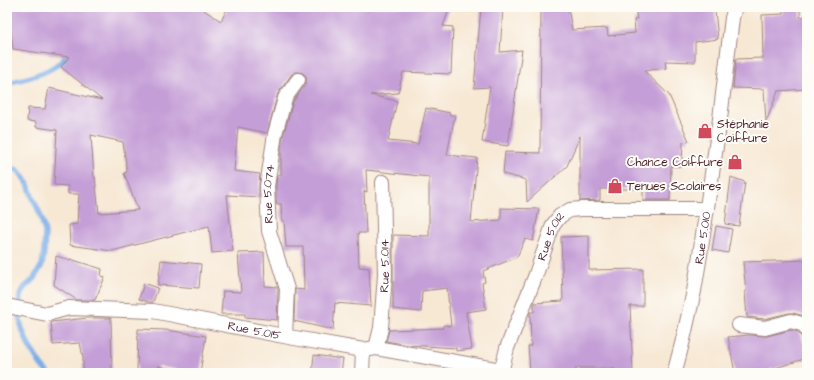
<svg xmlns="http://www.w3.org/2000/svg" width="814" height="380" viewBox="0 0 814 380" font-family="'Architects Daughter',sans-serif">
<rect width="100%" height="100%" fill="#fdfcf7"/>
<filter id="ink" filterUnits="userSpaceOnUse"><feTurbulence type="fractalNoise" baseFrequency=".025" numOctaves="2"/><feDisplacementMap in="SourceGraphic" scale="8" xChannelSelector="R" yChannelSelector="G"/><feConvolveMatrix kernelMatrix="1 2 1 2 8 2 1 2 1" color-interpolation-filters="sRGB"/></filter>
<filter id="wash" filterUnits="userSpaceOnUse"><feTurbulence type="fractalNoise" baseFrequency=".012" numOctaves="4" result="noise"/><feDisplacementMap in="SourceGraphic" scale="16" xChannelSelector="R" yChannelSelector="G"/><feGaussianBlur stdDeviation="0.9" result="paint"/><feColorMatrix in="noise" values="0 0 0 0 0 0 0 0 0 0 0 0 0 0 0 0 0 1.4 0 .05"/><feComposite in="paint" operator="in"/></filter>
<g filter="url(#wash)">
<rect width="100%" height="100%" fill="#f7e8d4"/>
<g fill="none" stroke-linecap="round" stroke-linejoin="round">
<!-- stream -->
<g stroke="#7baee8" stroke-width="5.5">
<path d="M7,83c18,-4 39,-9 54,-21 3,-3 6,-7 9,-10"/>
<polyline points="7,167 18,170 28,184 32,196 40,214 45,232 44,252 42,265 33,280 24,288 20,296 19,316 22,329 29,346 41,365 48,373"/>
</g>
</g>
<g id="blocks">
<!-- building -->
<g fill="#c49ed7" fill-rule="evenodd">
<path d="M12,7h187l22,14 7,-14h222l-7,19 10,1 -2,47 -48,-2 -5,21 -28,2 27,6 -9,40 30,3 8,-36 24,5v2h5l-8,40 30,3 -6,64 30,-2v-12l38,1 -6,32 -8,-2 -8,18 -34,14 2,11 -3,1 4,26 -20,3 6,37 -16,2v-3l-48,-3 -22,-4 3,-11 54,-2v-3l8,1 -4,-38 -25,3 -1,21 -28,-3v-74l36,1v-59l-63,-7 1,22 -3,-1 2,42h-8l1,34 10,1 2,38 -36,-3 -2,27 -39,-9 1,-32 9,1 -1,-43h-17l-2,-26h-2l-1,-17h-5v-18l1,-11 4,1v-28l2,-12 10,-34 12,-17 1,-4v-5l-3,-3 -4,-1h-4l-4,3 -13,18 -11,40 -29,-6 -4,44 26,3 -1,11v12l-32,-2 6,56 -21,2 -3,-27 -97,25 -42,-6 -1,-20 8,-1 2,-30h-11v-8l-14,-1 3,-55 -21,-3v-5l-9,-1 1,-13 17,1 4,-21 53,12 -41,-33 8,-10 -56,-8 -3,-26zM91,135l32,7 4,30 -3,1 14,37 -39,3 -4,-36h-1z"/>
<polygon points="481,7 503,7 500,52 522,50 508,146 482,142 490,87 474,88"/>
<polygon points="541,7 568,7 572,30 607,28 608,36 635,33 634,20 637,19 635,7 712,7 712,11 715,11 718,39 695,42 695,62 665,61 666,68 644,71 669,95 689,141 683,142 682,166 671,166 670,200 643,200 643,189 600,189 600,200 580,201 580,136 567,166 527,202 526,180 503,174 505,152 540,153"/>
<polygon points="783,7 800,7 800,17 806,17 806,23 807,23 807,52 805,52 807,89 778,91 766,122 764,89 733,88 736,59 763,58 762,15 783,14"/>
<polygon points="731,177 745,182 739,226 725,224"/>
<polygon points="716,226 732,229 728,253 712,250"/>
<polygon points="589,236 589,270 643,269 643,306 630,306 633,373 614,373 614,368 576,368 576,373 533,373 533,371 530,371 528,346 531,346 530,312 534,312 534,303 563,301 561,237"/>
<polygon points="264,252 265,286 278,287 278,290 277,320 245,317 245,314 221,314 223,291 241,292 238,253"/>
<polygon points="56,256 70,260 70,259 102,269 101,276 105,277 95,300 77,300 54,285"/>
<polygon points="161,260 201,264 199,288 158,285"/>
<polygon points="807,260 807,314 804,316 793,313 789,313 764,319 747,317 745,292 746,292 743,262"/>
<polygon points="144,283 158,288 153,302 149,302 139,299"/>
<polygon points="88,318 111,318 112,371 83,372 83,357 80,343 53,345 51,322"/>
<polygon points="138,329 166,330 206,336 200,373 194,373 158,366 158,373 137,373"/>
<polygon points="791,330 798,332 802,338 807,355 807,358 769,370 770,373 735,373 728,337 749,335 767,336"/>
<polygon points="314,355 343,359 341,373 312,373"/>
</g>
</g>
</g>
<g filter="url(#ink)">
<use href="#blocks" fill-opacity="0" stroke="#a08480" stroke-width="1"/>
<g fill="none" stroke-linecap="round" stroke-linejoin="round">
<!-- minor casing -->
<g stroke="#a08480" stroke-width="16">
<g id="minor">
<path id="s1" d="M7,306l40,8 22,-6 84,3 136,26 74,13 13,-2 125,22"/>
<polyline points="739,325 765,328 791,321 805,325 807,331"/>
<path id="s2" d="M285,336l2,-47 -18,-58 -2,-45 8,-52 10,-36 13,-18"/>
<path id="s3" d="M376,348l5,-20 4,-53 -2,-93"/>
<polyline points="362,373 363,350"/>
<path id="s4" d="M501,373l6,-25 28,-71 18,-52 7,-9 10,-6 11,-1h126"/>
<path id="s5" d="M676,373v-6l7,-27 11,-49 6,-36 20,-136 12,-101 3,-11"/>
</g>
</g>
<!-- minor -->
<use href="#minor" stroke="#fff" stroke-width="14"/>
</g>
</g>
<!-- icons -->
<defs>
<g id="shop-bare" transform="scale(1.2)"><path d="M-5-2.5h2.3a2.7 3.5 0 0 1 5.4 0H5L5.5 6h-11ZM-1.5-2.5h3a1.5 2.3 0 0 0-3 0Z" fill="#d1495b" stroke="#fdfcf7" stroke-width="2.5" paint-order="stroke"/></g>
</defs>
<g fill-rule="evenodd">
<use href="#shop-bare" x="705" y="131"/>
<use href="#shop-bare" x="735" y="162"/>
<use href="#shop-bare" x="615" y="186"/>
</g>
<g text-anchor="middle" stroke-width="4" stroke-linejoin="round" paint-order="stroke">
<!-- poi labels -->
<g font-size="12" fill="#4a1f2b" stroke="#fdfcf7" text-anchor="start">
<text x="717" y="128">Stéphanie<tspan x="717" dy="14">Coiffure</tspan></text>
<text x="723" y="166" text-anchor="end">Chance Coiffure</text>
<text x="627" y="190">Tenues Scolaires</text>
</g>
<!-- street labels -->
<g font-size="12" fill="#4a1f2b" stroke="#fdfcf7">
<text dy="4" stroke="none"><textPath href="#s2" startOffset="145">Rue 5.074</textPath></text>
<text dy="4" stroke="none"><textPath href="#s4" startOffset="146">Rue 5.012</textPath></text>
<text dy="4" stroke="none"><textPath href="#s5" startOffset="138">Rue 5.010</textPath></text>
<text dy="4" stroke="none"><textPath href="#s3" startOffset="83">Rue 5.014</textPath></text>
<text dy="4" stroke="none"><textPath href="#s1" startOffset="251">Rue 5.015</textPath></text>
</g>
</g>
<!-- margin -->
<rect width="814" height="380" fill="none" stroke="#fdfcf7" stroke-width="24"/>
</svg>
